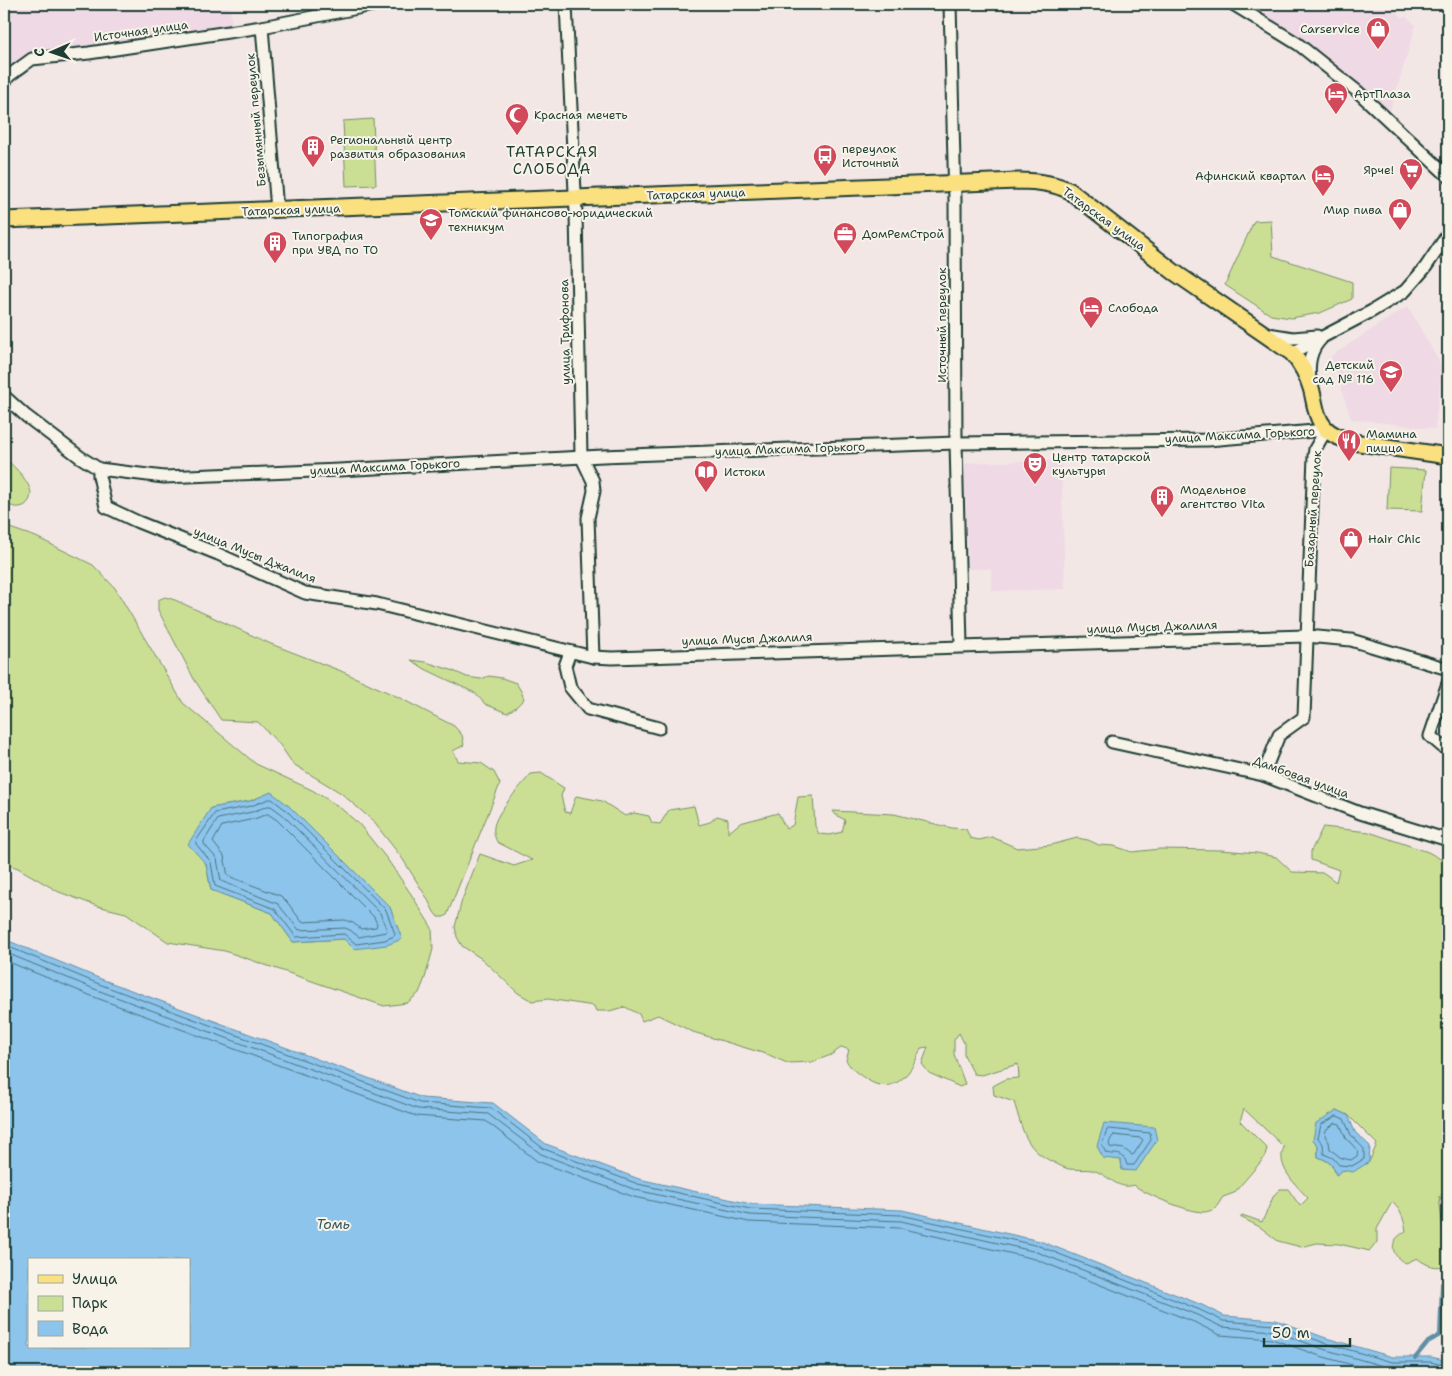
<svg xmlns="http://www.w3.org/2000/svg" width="1452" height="1376" viewBox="0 0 1452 1376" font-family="'Shantell Sans',sans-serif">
<rect width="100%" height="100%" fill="#f3e7e6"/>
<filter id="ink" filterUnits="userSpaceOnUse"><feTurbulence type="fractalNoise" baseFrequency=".02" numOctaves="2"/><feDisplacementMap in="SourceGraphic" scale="10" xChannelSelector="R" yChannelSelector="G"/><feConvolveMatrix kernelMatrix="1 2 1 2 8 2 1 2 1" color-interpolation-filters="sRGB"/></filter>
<g filter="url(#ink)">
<!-- built -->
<g fill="#eed9e4">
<polygon points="4,4 229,4 232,24 31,55 19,60 4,74"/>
<polygon points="1243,4 1387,4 1402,17 1406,17 1416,25 1389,114 1300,37"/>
<polygon points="1408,306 1442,367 1435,429 1351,419 1331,356"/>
<polygon points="1061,460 1065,589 992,591 991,569 968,569 965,463"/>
</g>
<!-- green -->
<g fill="#cbdf94" stroke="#758e64" fill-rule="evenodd">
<polygon points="373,119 376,185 346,186 343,121"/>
<polygon points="1271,220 1273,256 1352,282 1352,299 1320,313 1291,318 1271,315 1225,285 1254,221"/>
<path d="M4,457c9,9 21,19 26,32 3,7 -2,18 -11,18 -4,1 -11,-2 -15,-4z"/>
<polygon points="1389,468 1426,470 1422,511 1387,510"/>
<path d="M4,526l32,11 57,28 22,23 68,115 73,61 56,26 26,16 21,18 28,35 24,35 21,34 1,21 -8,29 -6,15 -12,10 -23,3 -159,-55 -57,-9 -42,-29 -29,-7 -38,-14 -41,-24 -14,-5zM271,793l18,13 101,101 -46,32 -51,3 -21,-29 -61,-23 -5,-26 5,-56 39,-7z"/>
<polygon points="165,597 175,600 271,644 341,671 396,696 454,726 462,735 464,745 453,751 458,761 481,763 494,772 500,784 447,915 444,917 438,917 434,912 427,898 402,858 373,821 341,793 293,764 280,745 258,722 221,720 194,679 158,610 158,600"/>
<polygon points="411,660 426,662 451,670 467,677 481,679 489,676 502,678 516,683 521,691 524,699 516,707 507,713 485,704 475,693 425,669"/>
<path d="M541,773l23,15 -3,8 4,16 5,1 6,-17 26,5 23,15 9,-3 15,3 3,7 8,1 9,-14 25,-4 5,19 11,-3 7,-6 11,3v14l12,-10 38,-10 8,16 7,-4 5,-28 15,-1 2,30 4,8 11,1 12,-3 3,-12 -9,-5 -3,-4 61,3 58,14 14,1 4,9 9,2 13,-3 25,11 34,-3 26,-7 11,2 11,5 15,1 18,6 28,-3 61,1 36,3 19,4 16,15 32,1 12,9 3,-12 -28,-10v-9l12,-24 46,5 59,20 20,11v347l-9,-14 5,44 4,13v12c-12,4 -21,1 -31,-7l-11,5c-9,-3 -17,-14 -10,-24 2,-3 7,-6 10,-8 -2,-12 -5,-21 -14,-29l-15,27v13l-7,9 -31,-7 -22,-1 -16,4 -23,-6 -18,-14 -20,-10 2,-2 20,7 12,-27 6,-6h8l12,17 8,-8c-12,-13 -33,-32 -24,-51l-40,-38 -4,12 27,27 -2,9 -31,36 -11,4 -8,12c-3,1 -8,3 -11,3 -16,0 -58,-17 -70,-27 -17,6 -27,-12 -42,-15 -7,-1 -16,0 -23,-1 -5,-1 -10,-4 -14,-6 -30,-13 -32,-32 -41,-61l-20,-7 -1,-9 13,-7 13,-1 -1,-14 -36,11 -8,-1 -10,-19v-12l-5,-10 -5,7v14l11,30 -5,3 -31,-14 -7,-9 6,-17 -7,1c-9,25 -27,50 -55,31 -9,-6 -14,-9 -20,-19l3,-10 -7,-3 -11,8 -19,7 -25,1 -18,-8 -76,-23 -35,-17 -16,6 -3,-7 -14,-7 -16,4h-13l-2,-5 -46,-7 -16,2 -14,-8 -36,-34 -20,-13 -5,-9 -2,-10 7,-27 18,-46 34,12 18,-6 -35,-18c-2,-4 -4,-10 -3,-15 2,-15 27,-41 37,-53zM1337,1110l11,5 29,29 -8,18 -26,8 -7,5c-4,-12 -6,-13 -18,-18v-12zM1157,1140l-21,30h-14l-1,-10z"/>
</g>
<!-- water -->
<g fill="#8dc4ec" stroke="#618ea2" fill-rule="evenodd">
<polygon points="271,792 289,806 390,907 402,939 387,945 354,949 344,939 293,942 272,913 211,890 206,864 188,844 211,808 250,801"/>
<path d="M4,939l97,40 321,119 71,5 53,41 93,35 112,25 151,6 138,31 162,64 22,11 52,4 50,18 67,19h38l17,4v11h-1444zM29,1260h160v87h-160z"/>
<path d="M1337,1110l11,5 7,17 15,14 -1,16 -16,10 -10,-2 -7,5c-3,-11 -7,-14 -18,-18v-12l-5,-5 3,-17z"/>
<polygon points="1104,1123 1154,1127 1157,1140 1136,1171 1122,1170 1121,1160 1103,1158 1097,1146"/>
</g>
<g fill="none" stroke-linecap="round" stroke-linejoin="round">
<!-- shore -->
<g stroke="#4b737e" stroke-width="1">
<polygon points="269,799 272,799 286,810 386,910 395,934 394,936 385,940 356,944 344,934 296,937 275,909 215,886 211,862 196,844 196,841 215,813 251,806"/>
<polygon points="268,806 271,806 282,814 380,913 387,930 386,932 359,937 350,930 345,928 299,930 278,904 221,881 217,859 204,844 204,841 218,819 252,812"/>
<polygon points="268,814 277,820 374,917 377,924 376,927 361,929 353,923 345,920 302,922 287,902 281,896 228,876 224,856 213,842 222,826 254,819"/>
<polyline points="4,945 99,984 420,1103 491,1108 544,1149 638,1184 750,1209 901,1215 1039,1246 1200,1310 1223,1321 1275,1325 1325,1343 1392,1362 1430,1362 1448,1366"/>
<polyline points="4,952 97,990 418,1109 488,1114 541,1154 636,1190 750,1215 901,1221 1037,1252 1197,1315 1222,1327 1274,1331 1323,1349 1390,1368 1430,1368 1443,1372"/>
<polyline points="4,960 94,997 416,1116 486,1121 537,1161 634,1197 749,1222 900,1228 1035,1259 1194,1322 1220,1335 1272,1339 1320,1356 1378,1372"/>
<polygon points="1337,1116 1344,1119 1351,1135 1364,1149 1364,1159 1352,1166 1339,1165 1333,1158 1324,1154 1323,1144 1318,1138 1321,1125"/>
<polygon points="1336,1123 1340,1124 1346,1138 1358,1151 1357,1156 1351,1160 1341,1158 1330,1149 1329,1142 1325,1136 1326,1130"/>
<path d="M1109,1129l41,4 1,7 -17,25h-7c-4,-15 -11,-9 -21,-12l-4,-8 5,-15z"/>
<path d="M1114,1135l27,3 2,2 -9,14 -2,1 -8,-6 -14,-2c-2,-3 1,-10 4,-12z"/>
</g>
<!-- stream -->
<g stroke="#618ea2" stroke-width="4">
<polyline points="1448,1187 1443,1195 1448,1230"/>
<polyline points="1415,1358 1428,1342 1440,1335 1442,1284 1448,1276"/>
</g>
<!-- minor casing -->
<g stroke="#1f3d34" stroke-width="15">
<g id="minor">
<polyline points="566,4 576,213 581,456 593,481 594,491 588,518 593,657"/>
<polyline points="950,4 955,201 956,443 961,646"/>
<polyline points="1233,4 1298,44 1357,91 1448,176"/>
<polyline points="262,27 277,210"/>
<polyline points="4,82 10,75 32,59 89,53 262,27 378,4"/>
<polyline points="1268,334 1293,338 1317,336"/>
<polyline points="1292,353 1372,311 1405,291 1425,268 1448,234"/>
<path d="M1310,379c-2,-15 0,-29 11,-40"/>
<polyline points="4,396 26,416 80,457 99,469 164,477 339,470 603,456 956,443 1208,440 1326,430"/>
<polyline points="99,469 99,476 106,507 138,522 218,554 305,593 377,604 593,657 612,658 1306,636 1351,640 1448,669"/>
<polyline points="570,652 565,666 570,687 588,709 659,728"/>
<polyline points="1448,683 1430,736 1443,747 1448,749"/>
<polyline points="1112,742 1263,775 1360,813 1448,840"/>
<polyline points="1263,775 1279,735 1304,717 1314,456 1315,449 1326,430"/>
</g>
</g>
<!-- major casing -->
<g stroke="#1f3d34" stroke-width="19">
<path id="major" d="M4,220l1014,-39c19,0 36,2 52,10l104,81 118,81c9,11 15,21 19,35 4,13 4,29 14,40 7,8 19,11 28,14l95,14"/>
</g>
<!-- minor -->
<use href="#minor" stroke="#f7f3e8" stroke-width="11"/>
<!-- major -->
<use href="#major" stroke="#fbe080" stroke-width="15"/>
</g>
</g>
<!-- icons -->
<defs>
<g id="shop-pin" transform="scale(1.25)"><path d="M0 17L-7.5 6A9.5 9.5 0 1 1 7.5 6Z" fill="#d1495b" stroke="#f7f3e8"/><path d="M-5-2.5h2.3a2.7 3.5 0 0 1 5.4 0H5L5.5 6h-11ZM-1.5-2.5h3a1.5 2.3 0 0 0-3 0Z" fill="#fff"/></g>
<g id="hotel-pin" transform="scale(1.25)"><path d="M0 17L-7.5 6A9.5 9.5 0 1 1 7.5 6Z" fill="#d1495b" stroke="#f7f3e8"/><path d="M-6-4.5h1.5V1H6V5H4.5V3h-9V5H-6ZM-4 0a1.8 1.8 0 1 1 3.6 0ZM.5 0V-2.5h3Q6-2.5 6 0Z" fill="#fff"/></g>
<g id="mosque-pin" transform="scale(1.25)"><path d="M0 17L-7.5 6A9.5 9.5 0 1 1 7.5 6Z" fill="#d1495b" stroke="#f7f3e8"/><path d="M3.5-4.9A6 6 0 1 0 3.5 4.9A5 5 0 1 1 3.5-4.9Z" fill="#fff"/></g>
<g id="building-pin" transform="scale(1.25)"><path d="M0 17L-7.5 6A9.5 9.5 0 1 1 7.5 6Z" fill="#d1495b" stroke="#f7f3e8"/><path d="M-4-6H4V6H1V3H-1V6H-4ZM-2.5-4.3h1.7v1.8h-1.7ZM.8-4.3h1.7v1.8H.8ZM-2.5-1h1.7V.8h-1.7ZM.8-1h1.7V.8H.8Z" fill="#fff"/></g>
<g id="bus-pin" transform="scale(1.25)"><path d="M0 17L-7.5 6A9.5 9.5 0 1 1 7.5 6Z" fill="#d1495b" stroke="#f7f3e8"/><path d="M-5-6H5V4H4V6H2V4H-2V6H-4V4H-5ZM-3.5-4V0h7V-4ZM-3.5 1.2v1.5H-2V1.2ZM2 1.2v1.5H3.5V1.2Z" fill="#fff"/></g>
<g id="supermarket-pin" transform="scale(1.25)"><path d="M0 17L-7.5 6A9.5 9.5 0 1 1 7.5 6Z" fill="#d1495b" stroke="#f7f3e8"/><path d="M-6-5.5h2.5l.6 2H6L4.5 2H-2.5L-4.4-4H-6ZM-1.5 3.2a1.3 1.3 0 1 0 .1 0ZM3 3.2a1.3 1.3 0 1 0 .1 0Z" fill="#fff"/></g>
<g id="university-pin" transform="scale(1.25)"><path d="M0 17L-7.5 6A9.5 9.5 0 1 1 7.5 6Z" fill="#d1495b" stroke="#f7f3e8"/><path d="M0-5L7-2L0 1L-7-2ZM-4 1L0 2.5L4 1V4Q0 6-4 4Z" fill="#fff"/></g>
<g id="office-pin" transform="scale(1.25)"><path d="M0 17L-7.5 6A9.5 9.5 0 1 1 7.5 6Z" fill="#d1495b" stroke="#f7f3e8"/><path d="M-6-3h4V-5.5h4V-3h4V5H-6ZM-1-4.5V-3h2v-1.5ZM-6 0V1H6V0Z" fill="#fff"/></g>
<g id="school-pin" transform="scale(1.25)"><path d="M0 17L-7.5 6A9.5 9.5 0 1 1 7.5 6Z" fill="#d1495b" stroke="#f7f3e8"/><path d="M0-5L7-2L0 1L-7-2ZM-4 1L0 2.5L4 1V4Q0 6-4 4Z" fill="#fff"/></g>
<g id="restaurant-pin" transform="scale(1.25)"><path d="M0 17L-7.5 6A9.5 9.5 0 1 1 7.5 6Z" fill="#d1495b" stroke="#f7f3e8"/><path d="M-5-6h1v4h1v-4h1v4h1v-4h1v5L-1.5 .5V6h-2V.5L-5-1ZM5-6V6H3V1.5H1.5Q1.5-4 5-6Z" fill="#fff"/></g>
<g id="theatre-pin" transform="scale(1.25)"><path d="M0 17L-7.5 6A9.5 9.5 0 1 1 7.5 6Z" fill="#d1495b" stroke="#f7f3e8"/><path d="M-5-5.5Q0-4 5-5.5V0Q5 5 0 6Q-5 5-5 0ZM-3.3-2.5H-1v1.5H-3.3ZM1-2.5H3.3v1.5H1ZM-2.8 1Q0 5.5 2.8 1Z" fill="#fff"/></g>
<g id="library-pin" transform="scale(1.25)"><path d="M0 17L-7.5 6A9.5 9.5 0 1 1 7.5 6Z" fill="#d1495b" stroke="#f7f3e8"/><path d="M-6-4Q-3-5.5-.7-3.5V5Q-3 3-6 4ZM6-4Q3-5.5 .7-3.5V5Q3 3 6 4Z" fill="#fff"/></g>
</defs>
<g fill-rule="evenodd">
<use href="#shop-pin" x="1378" y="29"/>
<use href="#hotel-pin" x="1336" y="94"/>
<use href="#mosque-pin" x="517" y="115"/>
<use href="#building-pin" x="313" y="147"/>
<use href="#bus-pin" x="825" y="156"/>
<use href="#supermarket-pin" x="1411" y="170"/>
<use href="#hotel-pin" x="1323" y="176"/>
<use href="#shop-pin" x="1400" y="210"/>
<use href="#university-pin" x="431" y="220"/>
<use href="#office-pin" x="845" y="234"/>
<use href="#building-pin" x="275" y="243"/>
<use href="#hotel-pin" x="1091" y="308"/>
<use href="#school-pin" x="1391" y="372"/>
<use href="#restaurant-pin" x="1349" y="441"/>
<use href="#theatre-pin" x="1035" y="464"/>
<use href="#library-pin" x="706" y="472"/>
<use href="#building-pin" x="1162" y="497"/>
<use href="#shop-pin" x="1351" y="539"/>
</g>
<g text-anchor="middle" stroke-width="4" stroke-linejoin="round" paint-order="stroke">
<!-- poi labels -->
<g font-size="12" fill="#1f3d34" stroke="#f7f3e8" text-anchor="start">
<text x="1360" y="33" text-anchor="end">Carservice</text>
<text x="1354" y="98">АртПлаза</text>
<text x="534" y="119">Красная мечеть</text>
<text x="330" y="144">Региональный центр<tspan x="330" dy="14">развития образования</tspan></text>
<text x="842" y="153">переулок<tspan x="842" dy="14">Источный</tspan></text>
<text x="1394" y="174" text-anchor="end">Ярче!</text>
<text x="1306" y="180" text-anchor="end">Афинский квартал</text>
<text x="1382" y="214" text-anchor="end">Мир пива</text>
<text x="448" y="217">Томский финансово-юридический<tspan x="448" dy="14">техникум</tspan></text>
<text x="862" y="238">ДомРемСтрой</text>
<text x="292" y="240">Типография<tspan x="292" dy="14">при УВД по ТО</tspan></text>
<text x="1108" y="312">Слобода</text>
<text x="1374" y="369" text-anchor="end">Детский<tspan x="1374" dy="14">сад № 116</tspan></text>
<text x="1366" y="438">Мамина<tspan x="1366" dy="14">пицца</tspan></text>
<text x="1052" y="461">Центр татарской<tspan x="1052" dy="14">культуры</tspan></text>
<text x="724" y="476">Истоки</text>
<text x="1180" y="494">Модельное<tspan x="1180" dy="14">агентство Vita</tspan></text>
<text x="1368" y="543">Hair Chic</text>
</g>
<!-- street labels -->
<g font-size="12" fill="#1f3d34" stroke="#f7f3e8">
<text transform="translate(141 31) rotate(-8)" y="4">Источная улица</text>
<text transform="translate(256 120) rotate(-95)" y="4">Безымянный переулок</text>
<text transform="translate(696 194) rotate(-2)" y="4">Татарская улица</text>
<text transform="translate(291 210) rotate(-2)" y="4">Татарская улица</text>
<text transform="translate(1104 219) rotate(36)" y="4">Татарская улица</text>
<text transform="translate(942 325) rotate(-90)" y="4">Источный переулок</text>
<text transform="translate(565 332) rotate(-91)" y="4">улица Трифонова</text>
<text transform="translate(1240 435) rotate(-3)" y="4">улица Максима Горького</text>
<text transform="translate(790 449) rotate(-2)" y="4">улица Максима Горького</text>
<text transform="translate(385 467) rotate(-3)" y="4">улица Максима Горького</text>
<text transform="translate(1313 509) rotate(-86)" y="4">Базарный переулок</text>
<text transform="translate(255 555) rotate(22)" y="4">улица Мусы Джалиля</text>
<text transform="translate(1152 627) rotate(-2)" y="4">улица Мусы Джалиля</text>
<text transform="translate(747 639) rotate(-2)" y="4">улица Мусы Джалиля</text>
<text transform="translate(1301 777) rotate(20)" y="4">Дамбовая улица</text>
</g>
<!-- water labels -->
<g font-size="14" font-style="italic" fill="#355859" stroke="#f7f3e8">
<text x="333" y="1229">Томь</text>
</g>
<!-- quarter labels -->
<g font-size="15" letter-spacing="1" fill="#1f3d34" stroke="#f7f3e8">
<text x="552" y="157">ТАТАРСКАЯ<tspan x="552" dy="17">СЛОБОДА</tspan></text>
</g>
</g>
<!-- margin -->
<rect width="1452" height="1376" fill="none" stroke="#f7f3e8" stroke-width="20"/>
<rect x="10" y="10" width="1432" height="1356" fill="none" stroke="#1f3d34" stroke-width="2" filter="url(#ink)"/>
<!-- legend -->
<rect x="28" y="1258" width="162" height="90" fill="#f7f3e8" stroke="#a1aaa0"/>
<rect x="38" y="1275" width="25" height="8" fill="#fbe080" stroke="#a1aaa0"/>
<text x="72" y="1284" font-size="15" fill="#1f3d34">Улица</text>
<rect x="38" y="1296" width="25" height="15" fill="#cbdf94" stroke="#a1aaa0"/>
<text x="72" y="1308" font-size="15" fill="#1f3d34">Парк</text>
<rect x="38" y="1321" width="25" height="15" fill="#8dc4ec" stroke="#a1aaa0"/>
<text x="72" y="1334" font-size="15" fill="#1f3d34">Вода</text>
<!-- north arrow -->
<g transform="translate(52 52) rotate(268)" stroke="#f7f3e8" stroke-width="4" paint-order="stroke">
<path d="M0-4L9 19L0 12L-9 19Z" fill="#1f3d34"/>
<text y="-8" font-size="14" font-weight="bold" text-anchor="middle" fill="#1f3d34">С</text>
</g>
<!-- scale -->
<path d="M1264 1338v8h86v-8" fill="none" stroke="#1f3d34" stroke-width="2.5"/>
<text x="1272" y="1338" font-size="15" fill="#1f3d34" stroke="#f7f3e8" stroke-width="4" paint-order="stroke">50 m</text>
</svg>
